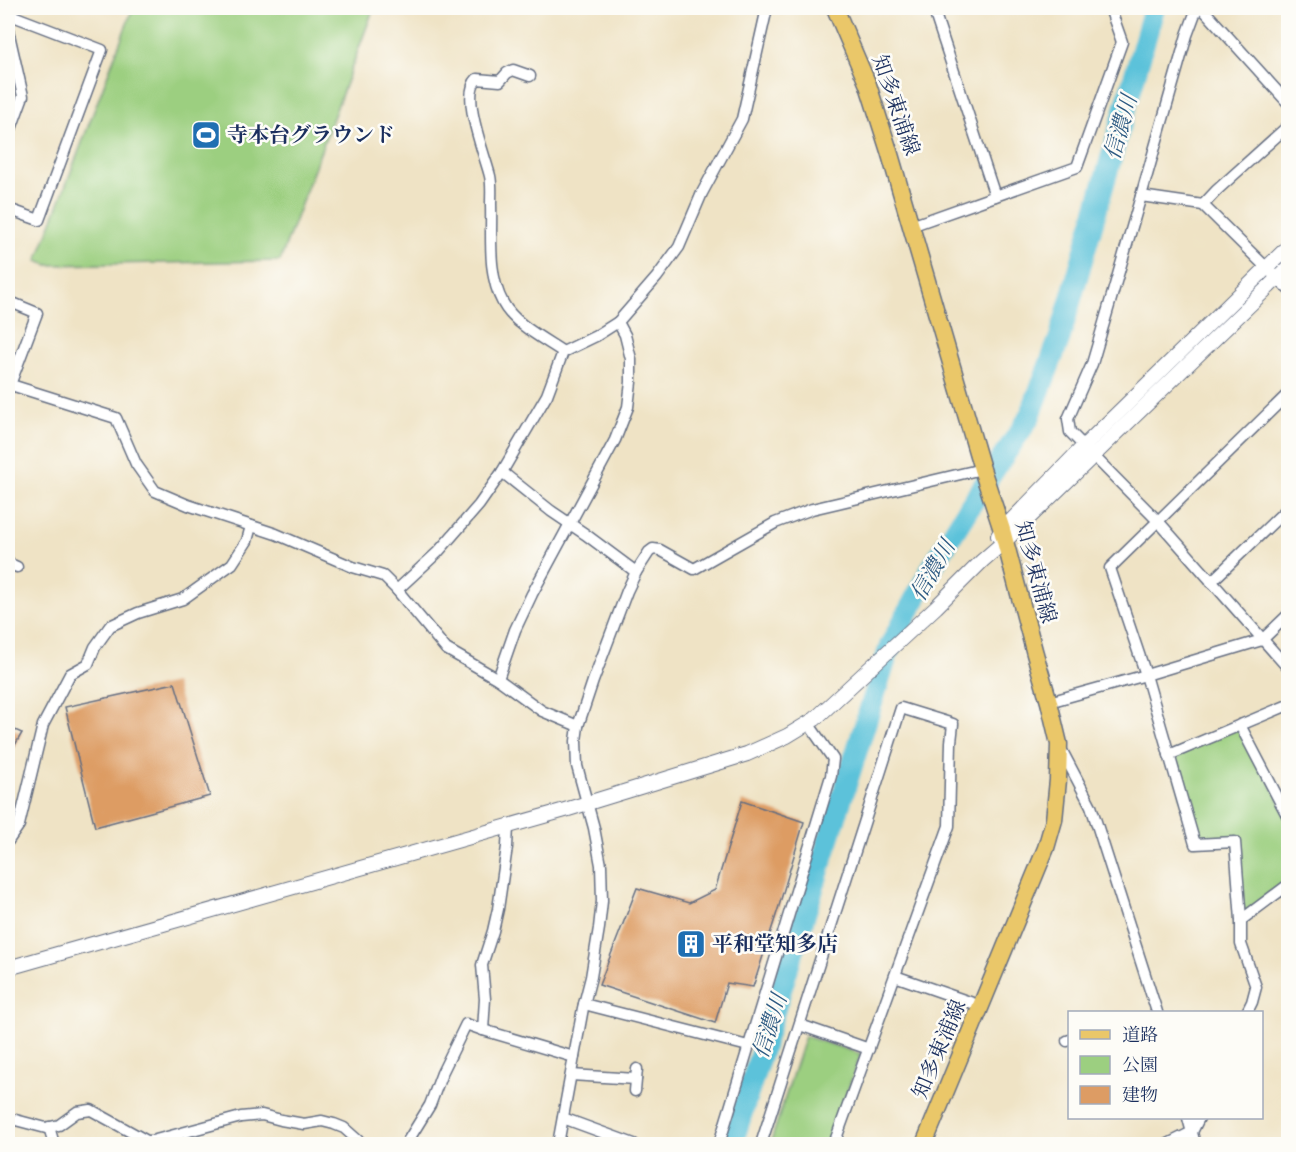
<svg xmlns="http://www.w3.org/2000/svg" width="1296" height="1152" viewBox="0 0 1296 1152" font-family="'Gentium Book Plus','Noto Serif JP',serif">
<rect width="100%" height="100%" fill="#fdfcf7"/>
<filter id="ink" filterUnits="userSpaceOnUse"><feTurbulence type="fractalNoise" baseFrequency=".0167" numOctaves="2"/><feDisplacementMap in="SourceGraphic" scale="12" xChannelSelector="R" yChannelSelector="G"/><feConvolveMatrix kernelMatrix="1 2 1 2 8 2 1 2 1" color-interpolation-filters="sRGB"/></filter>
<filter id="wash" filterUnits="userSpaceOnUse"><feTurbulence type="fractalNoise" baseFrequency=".008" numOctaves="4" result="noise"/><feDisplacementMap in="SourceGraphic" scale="24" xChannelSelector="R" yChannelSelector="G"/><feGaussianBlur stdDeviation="1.35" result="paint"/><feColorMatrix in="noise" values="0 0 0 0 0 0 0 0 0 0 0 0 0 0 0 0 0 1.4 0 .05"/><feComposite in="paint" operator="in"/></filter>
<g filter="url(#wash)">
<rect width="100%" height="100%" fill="#efe3c5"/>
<!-- green -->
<g fill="#9ccf80" stroke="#5c7f6f" stroke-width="1.5">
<polygon points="133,8 373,8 373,10 280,261 48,265 37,261"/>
<polygon points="1240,725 1288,817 1288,885 1241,920 1235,842 1195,844 1169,755"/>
<polygon points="805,1036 861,1054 828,1144 770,1144"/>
</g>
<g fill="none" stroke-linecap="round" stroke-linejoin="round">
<!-- river -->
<polyline stroke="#5cc2da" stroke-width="22" points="732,1144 890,646 931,569 968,509 1029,418 1060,337 1154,8"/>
</g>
<g id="blocks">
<!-- building -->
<g fill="#dd9c64">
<polygon points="175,683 210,796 95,827 65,707"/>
<polygon points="8,727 22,733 8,757"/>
<polygon points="742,801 804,822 779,906 753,987 727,983 715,1023 599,985 637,888 689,903 715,890"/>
</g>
</g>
</g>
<g filter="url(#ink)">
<use href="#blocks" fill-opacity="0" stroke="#656e82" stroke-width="1.5"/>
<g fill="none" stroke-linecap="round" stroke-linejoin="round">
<!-- minor casing -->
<g stroke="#656e82" stroke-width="13">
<g id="minor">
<polyline points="933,8 995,196"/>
<polyline points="1197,8 1187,35 1141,196 1092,364 1068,419 1070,432 1158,521 1288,668"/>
<polyline points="1202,8 1288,103"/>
<polyline points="8,14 102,50 39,220 8,209"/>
<polyline points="8,30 23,96 8,137"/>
<path d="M530,76l-17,-6 -6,3 -7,8 -23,-2c-17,16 8,76 13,97 2,9 1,19 1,28 1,32 -4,70 12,99 11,21 41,36 60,49"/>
<polyline points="1141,196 1203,205 1288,289"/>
<polyline points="1203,205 1217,190 1288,126"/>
<polyline points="911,226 1077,167 1122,42 1110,8"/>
<polyline points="8,301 37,313 8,390"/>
<polyline points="8,384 116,418 136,464 155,491 188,505 276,534 353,567 383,576 397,590 446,649 498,679 542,711 578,726"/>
<polyline points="502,472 551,511 585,534 636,572"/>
<polyline points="8,563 17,567"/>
<polyline points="1211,582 1288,508"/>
<polyline points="397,590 438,552 479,505 502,472 547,395 563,352 596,336 618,322 657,277 679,247 702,193 742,119 767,8"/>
<polyline points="498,679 515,630 532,594 615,440 628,407 631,382 631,359 625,335 618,322"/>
<polyline points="1049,702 1146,675 1262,640 1288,615"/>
<polyline points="1240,725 1288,817"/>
<polyline points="1060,747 1091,806 1157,1012"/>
<polyline points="1169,755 1288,705"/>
<polyline points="8,841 19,825 43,725 70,674 88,664 95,647 110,626 138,613 183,599 232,564 247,541 251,526"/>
<polyline points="1241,920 1288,885"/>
<polyline points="895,976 981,1006"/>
<polyline points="584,1004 748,1046"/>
<polyline points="1247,1012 1252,1002 1256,987 1241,944 1241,920 1235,842 1195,844 1146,675 1110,568 1288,394"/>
<polyline points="800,1025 869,1049"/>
<polyline points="483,1030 574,1057"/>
<polyline points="1067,1041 1070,1040"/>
<polyline points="571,1075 636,1079"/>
<polyline points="635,1091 637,1069"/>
<polyline points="8,1118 46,1128 59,1125 77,1112 91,1110 147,1141 152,1141 241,1117 262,1115 281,1120 304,1124 322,1121 334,1124 344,1128 362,1144"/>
<polyline points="563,1118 634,1144"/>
<polyline points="1188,1118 1195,1144"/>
<polyline points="49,1127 54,1144"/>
<polyline points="406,1144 430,1105 442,1073 466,1024 483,1030 485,999 482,965 493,931 498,909 507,847 508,826"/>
<polyline points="558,1144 583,1008 591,977 599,928 602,901 601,865 594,828 577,766 576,741 578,726 593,681 627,591 636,572 649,552 653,549 660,550 694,569 775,523 812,509 982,469"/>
<polyline points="719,1144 831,776 833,759 808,723"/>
<polyline points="761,1144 901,708 953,724 951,742 949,826 834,1144"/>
<polyline points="1168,1144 1192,1132 1199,1118"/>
</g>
</g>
<!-- tertiary casing -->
<g stroke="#656e82" stroke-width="16">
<g id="tertiary">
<polyline points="998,536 1002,530 1084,446 1288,247"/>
<polyline points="8,968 565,810 747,754 787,736 815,719 936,607 982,561 1005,541 1288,268"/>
</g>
</g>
<!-- primary casing -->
<g stroke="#656e82" stroke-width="19">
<polyline id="primary" points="835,8 868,85 889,151 982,469 1002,530 1035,654 1049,702 1059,744 1058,780 1054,820 1046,848 924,1144"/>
</g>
<!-- minor -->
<use href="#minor" stroke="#fff" stroke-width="10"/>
<!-- tertiary -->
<use href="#tertiary" stroke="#fff" stroke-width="14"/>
<!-- primary -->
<use href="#primary" stroke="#eac769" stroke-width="16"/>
</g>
</g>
<!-- icons -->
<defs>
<g id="stadium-square" transform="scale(1.5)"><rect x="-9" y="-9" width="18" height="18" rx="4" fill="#1f6fb2" stroke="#fdfcf7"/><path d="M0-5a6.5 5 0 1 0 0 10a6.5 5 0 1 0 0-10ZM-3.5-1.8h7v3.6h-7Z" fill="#fff"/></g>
<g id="building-square" transform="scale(1.5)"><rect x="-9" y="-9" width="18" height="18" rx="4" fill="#1f6fb2" stroke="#fdfcf7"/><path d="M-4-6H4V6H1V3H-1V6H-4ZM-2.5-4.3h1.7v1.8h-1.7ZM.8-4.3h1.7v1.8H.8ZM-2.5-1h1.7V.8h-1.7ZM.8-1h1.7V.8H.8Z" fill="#fff"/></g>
</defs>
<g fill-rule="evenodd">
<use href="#stadium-square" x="206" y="135"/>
<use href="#building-square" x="691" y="944"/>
</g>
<g text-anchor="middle" stroke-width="5" stroke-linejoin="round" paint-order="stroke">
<!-- street labels -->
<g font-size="21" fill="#1b2f5e" stroke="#fdfcf7">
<text transform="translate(896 105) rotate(71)" y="7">知多東浦線</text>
<text transform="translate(1036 572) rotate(75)" y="7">知多東浦線</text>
<text transform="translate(939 1049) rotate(-67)" y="7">知多東浦線</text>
</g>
<!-- poi labels -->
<g font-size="21" font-weight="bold" fill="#1b2f5e" stroke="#fdfcf7" text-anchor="start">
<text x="227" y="142">寺本台グラウンド</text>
<text x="712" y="951">平和堂知多店</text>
</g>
<!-- water labels -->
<g font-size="22" font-style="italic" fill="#2e5b83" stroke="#fdfcf7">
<text transform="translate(1120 127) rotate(-74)" y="8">信濃川</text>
<text transform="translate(932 570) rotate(-60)" y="8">信濃川</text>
<text transform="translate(769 1026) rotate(-72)" y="8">信濃川</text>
</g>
</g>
<!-- margin -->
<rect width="1296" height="1152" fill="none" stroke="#fdfcf7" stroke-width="30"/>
<!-- legend -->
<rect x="1068" y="1011" width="195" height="108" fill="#fdfcf7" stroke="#a3aaba" stroke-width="1.5"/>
<rect x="1080" y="1030" width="30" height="9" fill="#eac769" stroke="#a3aaba" stroke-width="1.5"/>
<text x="1122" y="1041" font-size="18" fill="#1b2f5e">道路</text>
<rect x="1080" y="1056" width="30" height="18" fill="#9ccf80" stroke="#a3aaba" stroke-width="1.5"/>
<text x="1122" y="1071" font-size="18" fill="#1b2f5e">公園</text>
<rect x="1080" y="1086" width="30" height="18" fill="#dd9c64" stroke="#a3aaba" stroke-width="1.5"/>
<text x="1122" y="1101" font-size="18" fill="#1b2f5e">建物</text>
</svg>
